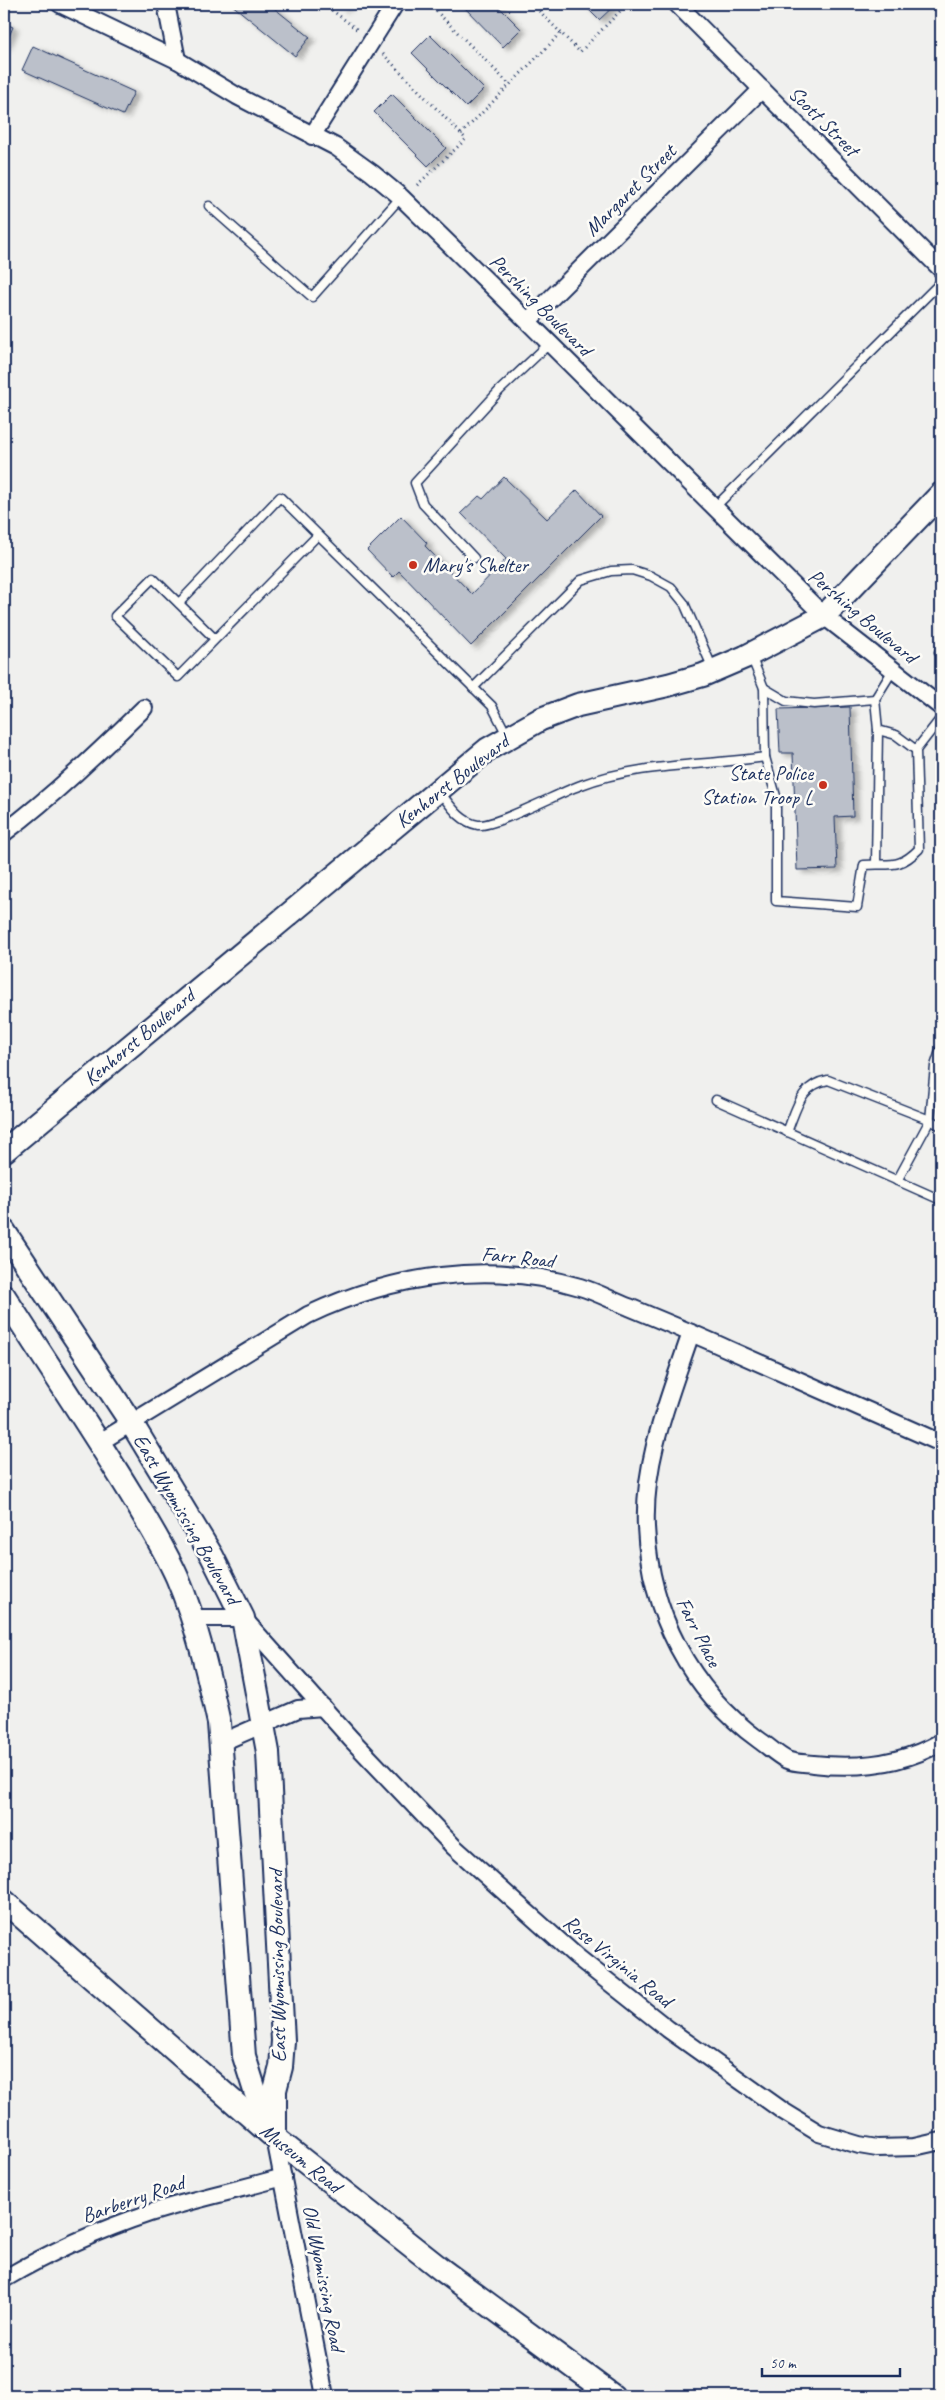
<svg xmlns="http://www.w3.org/2000/svg" width="945" height="2400" viewBox="0 0 945 2400" font-family="Caveat,sans-serif">
<defs>
<filter id="shadow"><feDropShadow dx="5.5" dy="3" stdDeviation="2.5" flood-color="#0004"/></filter>
</defs>
<rect width="100%" height="100%" fill="#f0f0ee"/>
<filter id="ink" filterUnits="userSpaceOnUse"><feTurbulence type="fractalNoise" baseFrequency=".02" numOctaves="2"/><feDisplacementMap in="SourceGraphic" scale="10" xChannelSelector="R" yChannelSelector="G"/><feConvolveMatrix kernelMatrix="1 2 1 2 8 2 1 2 1" color-interpolation-filters="sRGB"/></filter>
<g filter="url(#ink)">
<!-- building -->
<g fill="#bbc0ca" stroke="#1b2f5e" filter="url(#shadow)">
<polygon points="231,4 269,4 310,37 295,56"/>
<polygon points="336,4 347,4 344,9"/>
<polygon points="461,4 496,4 521,29 503,47"/>
<polygon points="583,4 616,4 599,20"/>
<polygon points="4,23 13,27 4,48"/>
<polygon points="430,35 484,89 466,107 412,53"/>
<polygon points="33,46 134,92 123,115 22,70"/>
<polygon points="392,94 446,148 428,166 374,112"/>
<polygon points="504,477 547,519 577,490 601,516 471,646 399,571 393,577 367,550 401,516 427,543 425,546 472,594 506,559 461,513 479,496 483,499"/>
<polygon points="850,707 853,816 835,817 837,869 797,870 793,753 780,753 778,709"/>
</g>
<g fill="none" stroke-linecap="round" stroke-linejoin="round">
<!-- lane casing -->
<g stroke="#1b2f5e" stroke-width="11">
<g id="lane">
<polyline points="209,206 312,297 401,197"/>
<polyline points="715,507 941,282"/>
<polyline points="474,558 423,504 415,483 500,390 550,343"/>
<polyline points="179,603 280,497 492,706 507,735"/>
<polyline points="215,639 153,578 115,616 178,677 318,535"/>
<polyline points="941,648 939,652 941,656"/>
<path d="M751,656l13,32 1,69 11,39v105l81,6 7,-42c26,-2 34,5 55,-16l-3,-99 25,-32"/>
<polyline points="473,688 581,580 611,571 632,570 651,576 671,587 684,603 713,669"/>
<polyline points="764,688 786,701 814,704 875,699 893,670"/>
<polyline points="875,699 878,730 876,864"/>
<polyline points="878,730 896,735 916,750"/>
<path d="M439,791c11,14 21,31 39,34 17,2 83,-33 103,-40 58,-22 123,-19 184,-28"/>
<polyline points="941,1048 935,1066 930,1120 941,1126"/>
<polyline points="716,1100 941,1200"/>
<path d="M787,1132c10,-24 13,-47 41,-52l102,40 -33,61"/>
</g>
</g>
<!-- street casing -->
<g stroke="#1b2f5e" stroke-width="20">
<g id="street">
<polyline points="60,4 177,60 237,96 336,147 372,173 401,197 496,290 824,616 941,707"/>
<polyline points="166,4 177,60"/>
<polyline points="677,4 941,269"/>
<polyline points="312,136 395,4"/>
<polyline points="528,321 762,89"/>
<path d="M4,833c50,-38 95,-81 140,-125"/>
<path d="M691,1333c-21,63 -48,126 -45,194 4,86 44,163 113,213 9,6 18,15 28,20 7,3 18,3 26,4 44,5 88,1 128,-22"/>
<path d="M100,1442l208,-127c84,-40 181,-55 272,-28 17,5 33,14 49,20 34,14 68,28 101,43 70,31 141,62 211,93"/>
<polyline points="192,1618 243,1618 351,1739 454,1847 576,1956 668,2029 783,2111 819,2133 859,2145 877,2148 914,2147 941,2141"/>
<polyline points="220,1743 298,1709 323,1707"/>
<polyline points="275,2138 325,2396"/>
<path d="M4,2279c46,-27 95,-49 146,-66 44,-14 88,-23 133,-36"/>
</g>
</g>
<!-- secondary casing -->
<g stroke="#1b2f5e" stroke-width="26">
<g id="secondary">
<polyline points="4,1151 488,749 541,719 578,705 668,685 703,675 745,657 824,616 941,494"/>
<polyline points="4,1231 132,1424 212,1556 243,1618 268,1752 283,2041 281,2067 275,2090 275,2138"/>
<path d="M4,1296c42,66 86,131 127,198 16,27 33,54 46,83 20,47 31,96 42,146l25,333 11,35 16,39"/>
<polyline points="4,1901 275,2138 442,2270 613,2396"/>
</g>
</g>
<!-- path -->
<g stroke="#1b2f5e" stroke-width="3" stroke-dasharray="1 4" stroke-linecap="butt">
<polyline points="324,4 359,31"/>
<polyline points="429,4 510,85"/>
<polyline points="532,4 561,33"/>
<polyline points="383,54 466,139 415,187"/>
<polyline points="461,134 561,33 580,52 627,4"/>
</g>
<!-- lane -->
<use href="#lane" stroke="#fdfcf7" stroke-width="8"/>
<!-- street -->
<use href="#street" stroke="#fdfcf7" stroke-width="16"/>
<!-- secondary -->
<use href="#secondary" stroke="#fdfcf7" stroke-width="22"/>
</g>
</g>
<!-- markers -->
<g fill="#c8321e" stroke="#fdfcf7" stroke-width="2">
<circle cx="413" cy="565" r="5"/>
<circle cx="823" cy="785" r="5"/>
</g>
<g text-anchor="middle" stroke-width="5" stroke-linejoin="round" paint-order="stroke">
<!-- street labels -->
<g font-size="21" fill="#1b2f5e" stroke="#fdfcf7">
<text transform="translate(824 121) rotate(45)" y="7">Scott Street</text>
<text transform="translate(630 190) rotate(-45)" y="7">Margaret Street</text>
<text transform="translate(541 305) rotate(45)" y="7">Pershing Boulevard</text>
<text transform="translate(863 616) rotate(40)" y="7">Pershing Boulevard</text>
<text transform="translate(452 781) rotate(-38)" y="7">Kenhorst Boulevard</text>
<text transform="translate(139 1037) rotate(-40)" y="7">Kenhorst Boulevard</text>
<text transform="translate(518 1257) rotate(6)" y="7">Farr Road</text>
<text transform="translate(187 1519) rotate(60)" y="7">East Wyomissing Boulevard</text>
<text transform="translate(699 1632) rotate(63)" y="7">Farr Place</text>
<text transform="translate(618 1961) rotate(39)" y="7">Rose Virginia Road</text>
<text transform="translate(277 1966) rotate(-91)" y="7">East Wyomissing Boulevard</text>
<text transform="translate(301 2158) rotate(39)" y="7">Museum Road</text>
<text transform="translate(133 2199) rotate(-19)" y="7">Barberry Road</text>
<text transform="translate(324 2278) rotate(79)" y="7">Old Wyomissing Road</text>
</g>
<!-- poi labels -->
<g font-size="21" fill="#1b2f5e" stroke="#fdfcf7" text-anchor="start">
<text x="423" y="572">Mary's Shelter</text>
<text x="813" y="780" text-anchor="end">State Police<tspan x="813" dy="24">Station Troop L</tspan></text>
</g>
</g>
<!-- margin -->
<rect width="945" height="2400" fill="none" stroke="#fdfcf7" stroke-width="20"/>
<rect x="10" y="10" width="925" height="2380" fill="none" stroke="#1b2f5e" stroke-width="2" filter="url(#ink)"/>
<!-- scale -->
<path d="M762 2368v8h138v-8" fill="none" stroke="#1b2f5e" stroke-width="2.5"/>
<text x="770" y="2368" font-size="15" fill="#1b2f5e" stroke="#fdfcf7" stroke-width="4" paint-order="stroke">50 m</text>
</svg>
